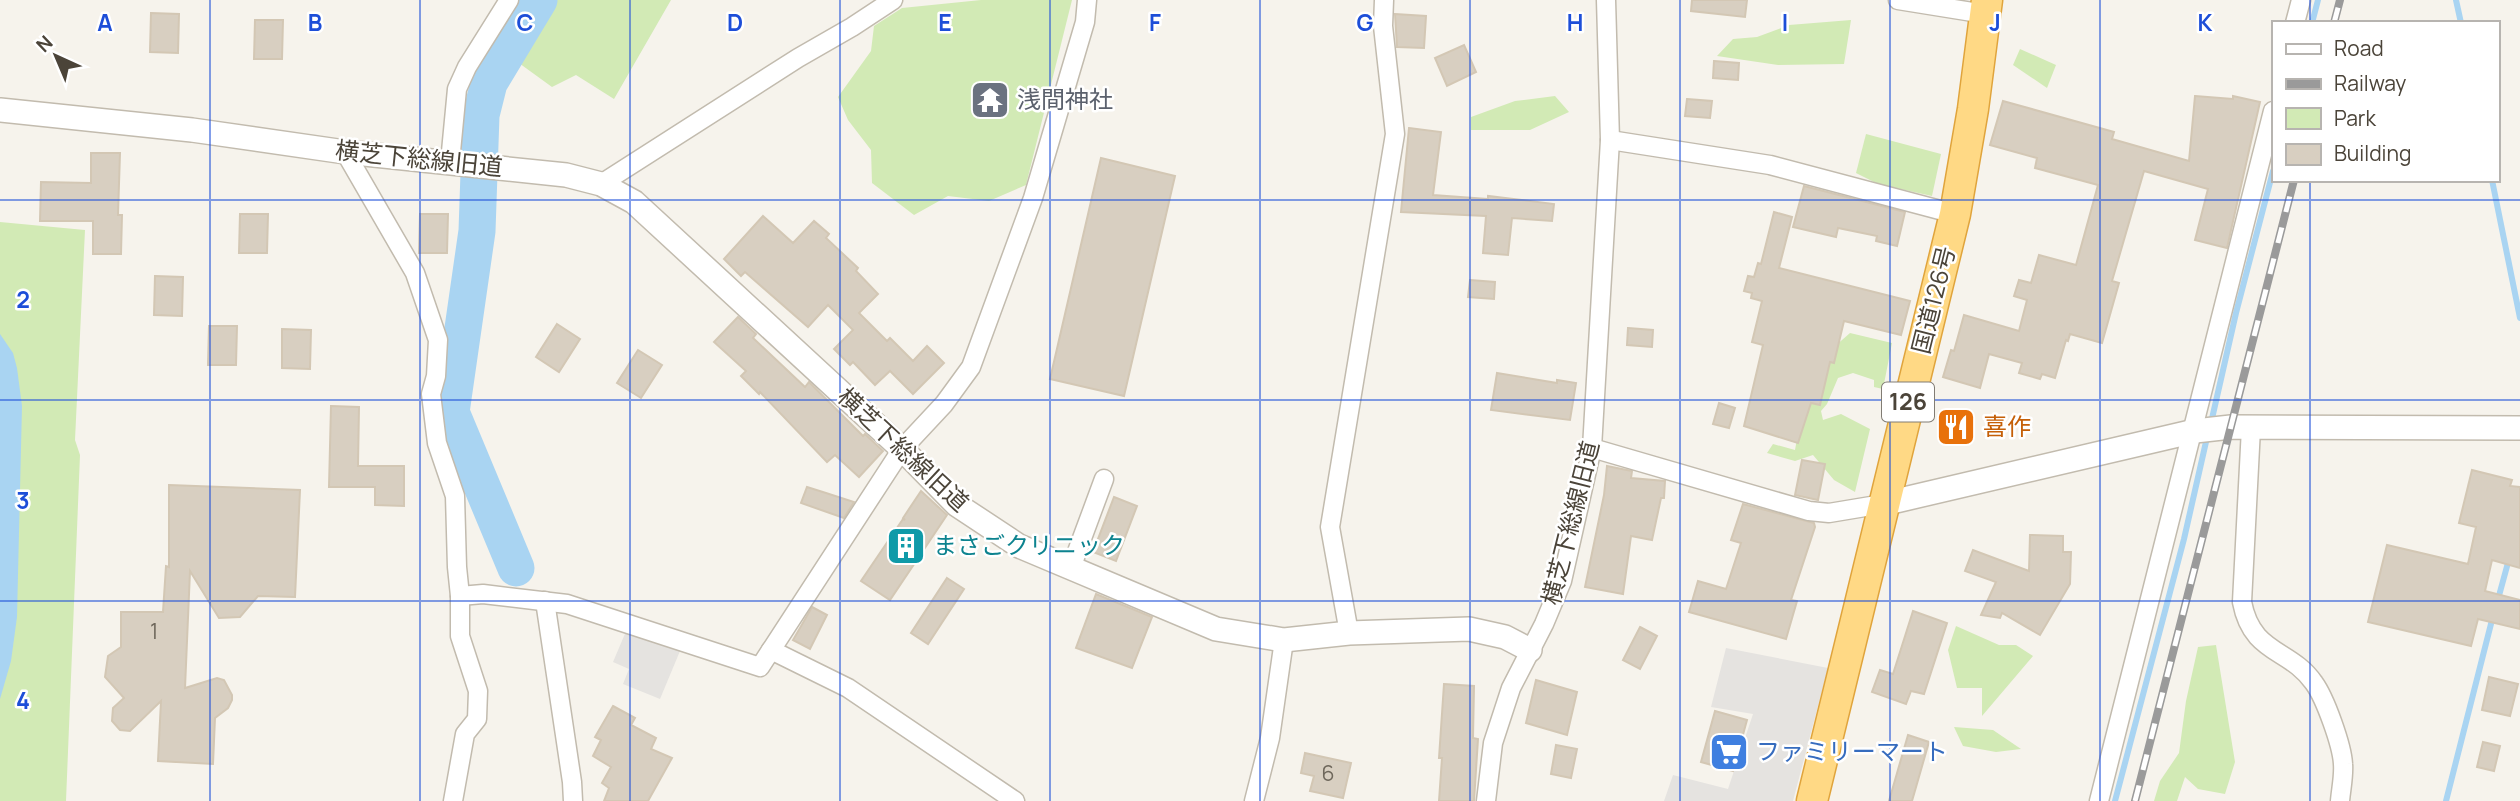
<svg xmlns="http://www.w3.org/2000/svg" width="2520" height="801" viewBox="0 0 2520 801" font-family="Manrope,'Noto Sans JP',sans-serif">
<rect width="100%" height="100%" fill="#f6f3ec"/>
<!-- green -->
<g fill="#d2eab5">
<polygon points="550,0 671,0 614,99 576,75 552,87 512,58"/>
<polygon points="981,0 1072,0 1026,185 989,201 948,196 914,215 872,183 871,150 848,120 838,97 871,51 874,26 902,8"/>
<polygon points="1851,20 1844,64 1778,65 1717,56 1733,39 1757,37 1789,25"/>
<polygon points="2020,49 2056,65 2047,88 2013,65"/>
<polygon points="1555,96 1569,112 1530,130 1471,130 1471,117 1515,101"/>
<polygon points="1866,134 1941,154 1932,196 1878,184 1856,173"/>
<polygon points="0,222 85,230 75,440 80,455 66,801 0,801"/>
<polygon points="1850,333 1892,343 1883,389 1874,387 1874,380 1853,373 1838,378 1827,404 1821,411 1823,420 1841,414 1870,429 1855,492 1834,480 1813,455 1795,461 1767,453 1773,444 1795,450 1802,410 1826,354"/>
<polygon points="1956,626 1999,645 2016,645 2033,656 1982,716 1982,688 1957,688 1948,650"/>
<polygon points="2216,645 2235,762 2225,794 2198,789 2185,777 2177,801 2154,801 2160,781 2179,753 2186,701 2198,647"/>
<polygon points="1954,727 1993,730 2021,749 1996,752 1963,746"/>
</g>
<!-- parking -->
<g fill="#e5e3e0">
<polygon points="627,629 680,651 660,699 623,684 629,669 613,662"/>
<polygon points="1726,648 1828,668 1793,801 1664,801 1673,775 1728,789 1753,714 1711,707"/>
</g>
<!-- water -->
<polygon fill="#a9d4f2" points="0,334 13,353 17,368 22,406 17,617 11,661 0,699"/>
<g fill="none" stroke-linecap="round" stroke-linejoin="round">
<!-- stream -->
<g stroke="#a9d4f2" stroke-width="6">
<polyline points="2456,0 2461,23"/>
<polyline points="2312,23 2318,0"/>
<polyline points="2492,180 2520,318"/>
<polyline points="2211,423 2236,313 2273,171"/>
<polyline points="2497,603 2509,559"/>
<polyline points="2115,801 2184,539 2208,433"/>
<polyline points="2446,801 2493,616"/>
</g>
<!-- river -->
<polyline stroke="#a9d4f2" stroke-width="37" points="516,568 451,412 477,231 481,115 489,83 539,0"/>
</g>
<!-- building -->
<g fill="#d8cfc1" stroke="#d3c7b4" stroke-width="2">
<polygon points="1692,0 1747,0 1745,17 1691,11"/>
<polygon points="151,13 179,14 178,53 150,52"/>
<polygon points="1395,14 1426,16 1424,48 1397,47"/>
<polygon points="255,20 283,20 282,59 254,59"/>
<polygon points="1464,45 1476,72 1447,86 1435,58"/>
<polygon points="1714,61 1739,63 1738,80 1713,78"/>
<polygon points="2195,96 2233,99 2233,96 2260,102 2227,248 2195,240 2208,189 2144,171 2112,281 2119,283 2102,343 2070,334 2068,341 2066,340 2055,378 2042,374 2040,379 2019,373 2022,363 1989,354 1980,388 1943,377 1951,350 1954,351 1964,315 2019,331 2027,300 2014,296 2019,280 2031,283 2039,255 2076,265 2098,185 2035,168 2037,158 1990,145 2003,101 2114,132 2112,139 2189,161"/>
<polygon points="1687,99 1712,101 1710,118 1685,116"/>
<polygon points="1409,128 1441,132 1433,195 1488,199 1488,196 1554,204 1552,221 1512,218 1508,255 1483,253 1486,216 1401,212"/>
<polygon points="91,153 120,153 118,215 122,215 121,254 93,254 93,221 40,221 41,182 91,183"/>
<polygon points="1101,158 1175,176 1124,396 1050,379"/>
<polygon points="1804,186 1905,212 1897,246 1876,241 1877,236 1838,228 1836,237 1793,227"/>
<polygon points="1774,212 1792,217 1779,268 1910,301 1901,335 1844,321 1834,363 1830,362 1820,405 1811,403 1798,443 1744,426 1763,345 1752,342 1762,301 1751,298 1752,293 1744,291 1748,276 1754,277 1758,263 1761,264"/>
<polygon points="240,214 268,214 267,253 239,253"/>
<polygon points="420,214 448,214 447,253 419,253"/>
<polygon points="763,216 793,243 814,221 829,234 826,238 858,268 856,271 878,294 859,313 887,341 890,338 913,361 927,346 944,363 913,394 890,371 875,385 853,362 850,365 834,349 853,330 828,305 808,327 745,272 741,276 724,259"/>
<polygon points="155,276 183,277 182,316 154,315"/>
<polygon points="1470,280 1495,282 1494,299 1468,297"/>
<polygon points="738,317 756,334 753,338 805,387 809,382 863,436 865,434 883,451 859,477 835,455 827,462 760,392 759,394 741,376 746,371 714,342"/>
<polygon points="557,324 580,339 559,372 536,357"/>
<polygon points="209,326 237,326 236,365 208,365"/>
<polygon points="1628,328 1653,330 1652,347 1627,345"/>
<polygon points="282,329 311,330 310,369 282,368"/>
<polygon points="638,350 662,365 641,398 617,383"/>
<polygon points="1497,373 1557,383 1557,380 1576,383 1570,420 1491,410"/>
<polygon points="1719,403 1735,408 1729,428 1713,424"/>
<polygon points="331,406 359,407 358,466 404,466 404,506 375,505 375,487 329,487"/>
<polygon points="1802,460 1825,464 1818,500 1795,495"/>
<polygon points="1607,466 1632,471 1631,478 1665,481 1664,498 1661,498 1652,540 1631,536 1623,594 1585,587 1604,495"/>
<polygon points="2472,470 2512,480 2510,486 2520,487 2520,568 2492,560 2485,591 2520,600 2520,629 2478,619 2471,646 2368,622 2387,545 2468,564 2476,527 2459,523"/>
<polygon points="169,485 300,490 295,597 258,596 240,617 219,618 190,571 185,688 217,678 224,680 232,695 232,700 228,708 215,718 213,764 158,761 161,701 130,731 120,730 112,721 113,708 124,698 105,677 108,656 121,647 121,612 163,612 166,566 169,567"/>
<polygon points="807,487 826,493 854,502 844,518 801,503"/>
<polygon points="921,491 947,515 890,600 861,581 903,519 905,520 903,518"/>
<polygon points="1114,497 1137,506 1116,561 1093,552"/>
<polygon points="1743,504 1814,523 1815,527 1791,600 1797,601 1786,639 1689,612 1698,581 1726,589 1741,543 1731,540"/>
<polygon points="2030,535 2063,536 2063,552 2071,552 2070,584 2040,635 2002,613 2000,618 1981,615 1996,582 1965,571 1973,550 2029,571"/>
<polygon points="947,578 964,589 928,644 911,633"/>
<polygon points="1096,594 1152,617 1132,668 1076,648"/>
<polygon points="812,607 827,615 810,649 793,640"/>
<polygon points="1913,611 1947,623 1924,694 1911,691 1906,704 1872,692 1880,670 1893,674"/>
<polygon points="1640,627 1657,636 1640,669 1623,660"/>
<polygon points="2489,677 2518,684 2510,716 2482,710"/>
<polygon points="1536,680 1577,692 1567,735 1526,723"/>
<polygon points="1444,684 1474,686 1473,738 1478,739 1474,801 1439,801 1442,758 1439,758"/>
<polygon points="613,706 635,718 631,725 656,738 651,749 672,758 648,801 604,801 609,788 602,783 611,767 593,756 601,740 595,737"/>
<polygon points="1715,711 1747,720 1733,771 1701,762"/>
<polygon points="1908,735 1929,742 1912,801 1889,801"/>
<polygon points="2483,742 2500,746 2494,771 2477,767"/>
<polygon points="1556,745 1577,749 1571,778 1551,774"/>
<polygon points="1305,753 1351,763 1343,798 1310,791 1314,776 1301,773"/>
</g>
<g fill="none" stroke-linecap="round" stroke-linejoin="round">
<!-- minor casing -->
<g stroke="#c2bbae" stroke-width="21">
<g id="minor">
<polyline points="1898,0 1985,14"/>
<polyline points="2295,23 2301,0"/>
<polyline points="1610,140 1770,165 1955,214"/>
<polyline points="345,152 415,273 438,340 436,376 431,394 437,443 455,496 457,567 460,596 460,636 478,691 477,719 465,734 453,801"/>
<polyline points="450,162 457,89 467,67 509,0"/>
<polyline points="601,184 798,58 852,27 893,0"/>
<path d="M2251,428l-9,174c10,53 48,46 72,81 11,15 28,62 29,81 1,12 -2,25 -3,37"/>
<polyline points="1592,448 1809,511 1829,513 1883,504"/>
<polyline points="1071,568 1104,479"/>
<polyline points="460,596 483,594 567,604 760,667 902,449 944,404 971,367 1033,198 1085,22 1087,0"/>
<polyline points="545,601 572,782 573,801"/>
<polyline points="1349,633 1330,527 1395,134 1383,26 1384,0"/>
<polyline points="771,650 848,688 1015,801"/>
<polyline points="1254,801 1270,738 1284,640"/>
<polyline points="1486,801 1493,743 1511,688 1544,624 1562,581 1592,448 1610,140 1606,0"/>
<polyline points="2099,801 2273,111"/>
</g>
</g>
<!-- tertiary casing -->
<g stroke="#c2bbae" stroke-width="26">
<g id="tertiary">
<polyline points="0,110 192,130 345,152 566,175 601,184 634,202 902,449 957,505 1019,546 1216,629 1284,640 1349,633 1469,629 1505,637 1530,650"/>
<polyline points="1883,504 2195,431 2231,427 2520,428"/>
</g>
</g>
<!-- trunk casing -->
<g stroke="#e0a43c" stroke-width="33">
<polyline id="trunk" points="1812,801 1955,214 1973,109 1987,0"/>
</g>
<!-- minor -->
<use href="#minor" stroke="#fff" stroke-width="18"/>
<!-- tertiary -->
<use href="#tertiary" stroke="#fff" stroke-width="23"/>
<!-- trunk -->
<use href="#trunk" stroke="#ffd985" stroke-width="30"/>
<!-- rail casing -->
<g stroke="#9a9a9a" stroke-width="8">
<g id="rail">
<polyline points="2334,23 2340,0"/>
<polyline points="2135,801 2294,180"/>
</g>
</g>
<!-- rail -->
<use href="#rail" stroke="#fff" stroke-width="5" stroke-dasharray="16" stroke-linecap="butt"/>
</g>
<!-- grid -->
<path fill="none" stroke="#1d4ed8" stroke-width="2" stroke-opacity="0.55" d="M210,0v801M420,0v801M630,0v801M840,0v801M1050,0v801M1260,0v801M1470,0v801M1680,0v801M1890,0v801M2100,0v801M2310,0v23M2310,180v621M0,200h2520M0,400h2520M0,601h2520"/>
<!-- icons -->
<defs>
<g id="temple-square" transform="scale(2.0125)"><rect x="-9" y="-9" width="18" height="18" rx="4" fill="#6b7280" stroke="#fff"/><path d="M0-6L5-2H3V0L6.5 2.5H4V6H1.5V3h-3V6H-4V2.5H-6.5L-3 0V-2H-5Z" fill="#fff"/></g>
<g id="restaurant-square" transform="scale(2.0125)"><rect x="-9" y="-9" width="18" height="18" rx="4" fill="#e8710a" stroke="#fff"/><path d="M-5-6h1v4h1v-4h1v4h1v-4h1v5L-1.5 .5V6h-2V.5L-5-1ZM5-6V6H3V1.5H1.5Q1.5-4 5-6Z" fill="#fff"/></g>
<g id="building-square" transform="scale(2.0125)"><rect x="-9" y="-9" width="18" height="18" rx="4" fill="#0f9aa8" stroke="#fff"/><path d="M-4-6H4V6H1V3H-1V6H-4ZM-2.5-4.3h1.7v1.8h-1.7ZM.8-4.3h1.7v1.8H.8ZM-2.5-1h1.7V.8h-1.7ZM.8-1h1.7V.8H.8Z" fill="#fff"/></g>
<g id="supermarket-square" transform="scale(2.0125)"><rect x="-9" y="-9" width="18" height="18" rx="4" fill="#3f7fe0" stroke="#fff"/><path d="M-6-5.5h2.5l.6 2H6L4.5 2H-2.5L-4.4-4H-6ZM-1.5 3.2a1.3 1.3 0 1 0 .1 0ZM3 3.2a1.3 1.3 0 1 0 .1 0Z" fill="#fff"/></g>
</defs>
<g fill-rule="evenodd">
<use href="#temple-square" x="990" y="100"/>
<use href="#restaurant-square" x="1956" y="427"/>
<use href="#building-square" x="906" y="546"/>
<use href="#supermarket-square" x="1729" y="752"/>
</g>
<g text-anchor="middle" stroke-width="5" stroke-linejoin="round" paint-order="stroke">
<!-- number labels -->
<g font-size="21" fill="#6e675b">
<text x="154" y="639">1</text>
<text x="1328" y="781">6</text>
</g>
<!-- shield labels -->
<rect fill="#fff" stroke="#817c74" stroke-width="2" x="1882" y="382.5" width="52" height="39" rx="5"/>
<g font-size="23" font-weight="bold" fill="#4b4439">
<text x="1908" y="410">126</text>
</g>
<!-- worship labels -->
<g font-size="24" fill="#5b616d" stroke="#fff" text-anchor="start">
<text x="1017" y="108">浅間神社</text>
</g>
<!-- street labels -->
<g font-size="24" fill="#4b4439" stroke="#fff">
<text transform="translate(419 159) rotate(6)" y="8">横芝下総線旧道</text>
<text transform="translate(1934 300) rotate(-76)" y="8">国道126号</text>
<text transform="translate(903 450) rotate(43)" y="8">横芝下総線旧道</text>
<text transform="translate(1571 523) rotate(-76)" y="8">横芝下総線旧道</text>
</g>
<!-- food labels -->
<g font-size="24" fill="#c56008" stroke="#fff" text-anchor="start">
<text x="1983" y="435">喜作</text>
</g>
<!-- culture labels -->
<g font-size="24" fill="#0d838f" stroke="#fff" text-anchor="start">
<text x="933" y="554">まさごクリニック</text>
</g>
<!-- shop labels -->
<g font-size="24" fill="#366cbe" stroke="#fff" text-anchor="start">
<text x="1756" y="760">ファミリーマート</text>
</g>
</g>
<g font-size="23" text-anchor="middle" font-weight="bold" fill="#1d4ed8" stroke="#fff" stroke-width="5" stroke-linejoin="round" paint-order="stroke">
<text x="105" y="31">A</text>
<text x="315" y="31">B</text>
<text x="525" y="31">C</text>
<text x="735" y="31">D</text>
<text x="945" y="31">E</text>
<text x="1155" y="31">F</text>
<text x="1365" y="31">G</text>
<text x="1575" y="31">H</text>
<text x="1785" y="31">I</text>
<text x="1995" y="31">J</text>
<text x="2205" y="31">K</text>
<text x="23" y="308">2</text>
<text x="23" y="509">3</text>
<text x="23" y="709">4</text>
</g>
<!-- legend -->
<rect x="2272" y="21" width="228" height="161" fill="#ffffff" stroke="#b7b4b0" stroke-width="2"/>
<rect x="2286" y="44" width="35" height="10" fill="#ffffff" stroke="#b7b4b0" stroke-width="2"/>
<text x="2334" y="56" font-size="21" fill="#4b4439">Road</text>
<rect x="2286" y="79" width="35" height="10" fill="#9a9a9a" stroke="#b7b4b0" stroke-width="2"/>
<text x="2334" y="91" font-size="21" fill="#4b4439">Railway</text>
<rect x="2286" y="108" width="35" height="21" fill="#d2eab5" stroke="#b7b4b0" stroke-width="2"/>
<text x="2334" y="126" font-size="21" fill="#4b4439">Park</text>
<rect x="2286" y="144" width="35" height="21" fill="#d8cfc1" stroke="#b7b4b0" stroke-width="2"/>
<text x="2334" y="161" font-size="21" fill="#4b4439">Building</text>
<!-- north arrow -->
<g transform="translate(56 56) rotate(316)" stroke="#ffffff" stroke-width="5" paint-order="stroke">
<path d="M0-5L12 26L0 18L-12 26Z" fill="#4b4439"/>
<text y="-10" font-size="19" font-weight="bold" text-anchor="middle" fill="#4b4439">N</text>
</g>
</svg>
